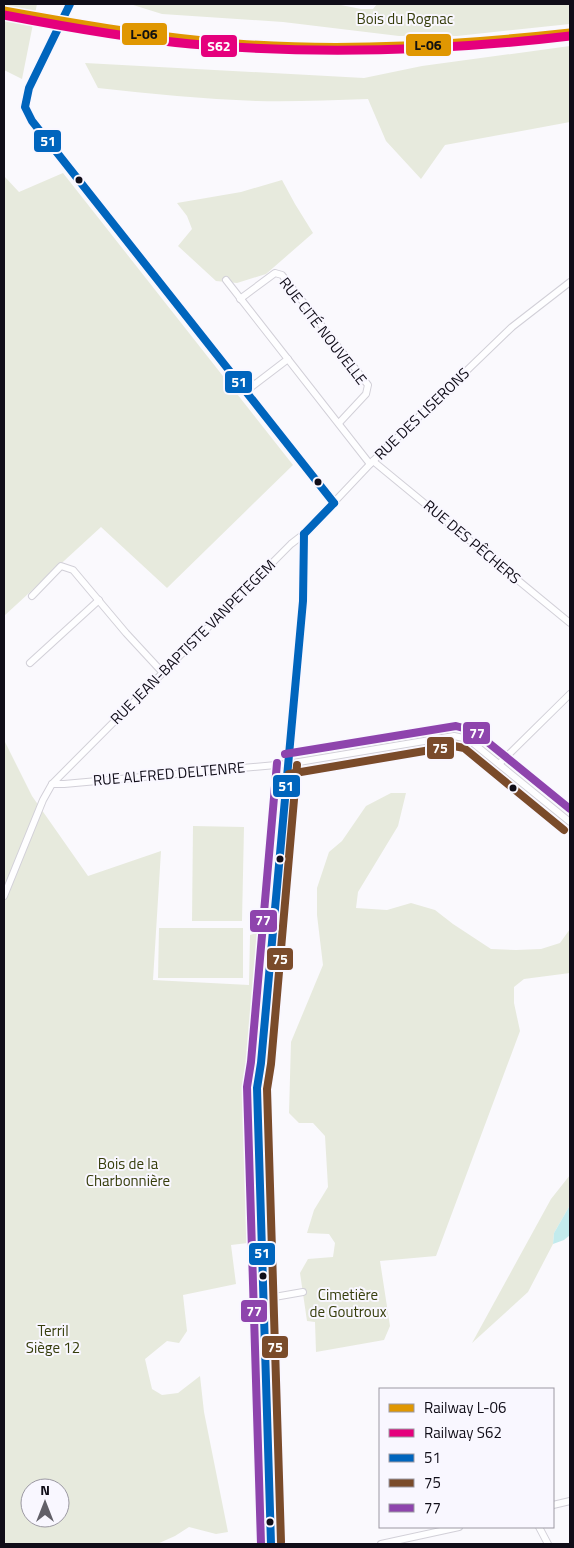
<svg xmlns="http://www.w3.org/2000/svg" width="574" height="1548" viewBox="0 0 574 1548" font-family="'Titillium Web',sans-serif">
<rect width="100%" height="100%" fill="#faf9fd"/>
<!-- green -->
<g fill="#e7eadd" fill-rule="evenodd">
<polygon points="4,4 37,4 22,79 4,70"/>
<polygon points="130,4 336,4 361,9 373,9 377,4 570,4 570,24 457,36 399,36 283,22 162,14"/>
<path d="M570,46v76l-125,23 -24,34 -35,-38 -18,-42c-37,1 -74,3 -111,2 -53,-2 -106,-7 -159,-13l-13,-25 279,15 58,-12z"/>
<polygon points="63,173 293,465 167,588 101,527 4,616 4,176 19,192"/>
<polygon points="282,180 295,204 313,233 266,274 237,283 216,281 178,246 192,229 187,216 177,203 241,192"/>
<path d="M4,740l28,56 56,80 73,-25 -8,129 96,5 1,-50 14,-4 -2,60 -12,93 1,57 6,101 -26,3 5,39 -53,11 4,36 -8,12 -12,-2 -22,18 7,30 10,6 16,-2 22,-17 4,36 24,120 -12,2 -27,-7 -14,9 -18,8h-153zM30,1488h30v30h-30z"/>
<polygon points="391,793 406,793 398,826 358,892 356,908 387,910 411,903 435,910 453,924 491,949 516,950 541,949 560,943 570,929 570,973 524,979 514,987 514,1003 520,1031 436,1256 380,1261 390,1326 384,1340 316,1352 315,1322 307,1321 300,1273 308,1259 333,1257 335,1243 329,1234 307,1233 314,1210 328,1187 325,1136 313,1123 299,1123 289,1113 291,1042 323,965 317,915 317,888 329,852 342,841 366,806"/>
<polygon points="193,826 244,827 242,921 192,921"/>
<polygon points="159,928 243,928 243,978 158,978"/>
<polygon points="570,1175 570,1205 554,1233 553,1244 528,1292 472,1343 551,1199"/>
</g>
<!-- water -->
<polygon fill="#c3ebed" points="570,1205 570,1235 564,1240 553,1244 554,1233"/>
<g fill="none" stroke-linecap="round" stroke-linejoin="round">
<!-- minor casing -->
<g stroke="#d2d0d8" stroke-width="8">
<g id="minor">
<polyline points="70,4 29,88 25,107 32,121 334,503"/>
<polyline points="226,280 370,464"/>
<polyline points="240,299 275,273 282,275 368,385 366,394 339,423"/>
<polyline points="246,391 288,359"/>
<polyline points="373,461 570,623"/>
<polyline points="32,596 61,566 73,570 126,633 163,673"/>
<polyline points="30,663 99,600"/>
<polyline points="499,764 570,694"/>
<polyline points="52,784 64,784 287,764 454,736 468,739 570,822"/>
<polyline points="4,896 43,800 52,784 291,544 304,534 373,461 512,327 570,282"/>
<polyline points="263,1299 303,1292"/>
<polyline points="553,1505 570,1501"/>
<polyline points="539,1527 548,1544"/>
<polyline points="271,1544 270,1539 257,1088 261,1063 287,764 303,601 304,534"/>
<polyline points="381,1544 459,1527"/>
</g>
</g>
<!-- minor -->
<use href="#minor" stroke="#fefeff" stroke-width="6"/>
<!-- bus-1 casing -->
<g stroke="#f9f7ff" stroke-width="11">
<g id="bus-1">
<polyline points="70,4 29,88 25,107 32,121 334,503"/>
<polyline points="304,534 334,503"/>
<polyline points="271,1544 257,1088 261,1063 303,601 304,534"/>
</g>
</g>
<!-- bus-2 casing -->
<g stroke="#f9f7ff" stroke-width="11">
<g id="bus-2">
<polyline points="289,774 454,746 464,748 564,830"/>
<polyline points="281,1542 267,1089 271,1064 297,765"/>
</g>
</g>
<!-- bus-3 casing -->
<g stroke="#f9f7ff" stroke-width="11">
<g id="bus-3">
<polyline points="285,754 456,726 474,731 570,809"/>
<polyline points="261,1544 247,1087 251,1062 277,763"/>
</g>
</g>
<!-- bus-1 -->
<use href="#bus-1" stroke="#0065bd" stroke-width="8"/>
<!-- bus-2 -->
<use href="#bus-2" stroke="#7a4b2a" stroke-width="8"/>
<!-- bus-3 -->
<use href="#bus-3" stroke="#8e44ad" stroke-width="8"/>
<!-- rail-1 casing -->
<g stroke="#f9f7ff" stroke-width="12">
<path id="rail-1" d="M4,11c77,14 154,27 233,33 111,8 222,1 333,-11"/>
</g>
<!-- rail-2 casing -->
<g stroke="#f9f7ff" stroke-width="12">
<path id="rail-2" d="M4,15c62,12 124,23 187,29 127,11 253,7 379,-8"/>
</g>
<!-- rail-1 -->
<use href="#rail-1" stroke="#e09702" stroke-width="9"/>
<!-- rail-2 -->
<use href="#rail-2" stroke="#e5007d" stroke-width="9"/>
</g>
<!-- markers -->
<g fill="#100d18" stroke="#f9f7ff" stroke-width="2">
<circle cx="79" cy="180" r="4.5"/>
<circle cx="318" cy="482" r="4.5"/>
<circle cx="513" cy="788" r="4.5"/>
<circle cx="280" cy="859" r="4.5"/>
<circle cx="263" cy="1276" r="4.5"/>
<circle cx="270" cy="1522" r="4.5"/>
</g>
<g text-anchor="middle" stroke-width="4" stroke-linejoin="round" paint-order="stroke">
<!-- park labels -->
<g font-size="15" fill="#363d0b" stroke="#f9f7ff">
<text x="405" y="24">Bois du Rognac</text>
<text x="128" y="1169">Bois de la<tspan x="128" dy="17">Charbonnière</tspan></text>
<text x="348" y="1300">Cimetière<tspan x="348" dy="17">de Goutroux</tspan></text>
<text x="53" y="1336">Terril<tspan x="53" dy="17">Siège 12</tspan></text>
</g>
<!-- street labels -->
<g font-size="15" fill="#100d18" stroke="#f9f7ff">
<text transform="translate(323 331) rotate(52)" y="5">RUE CITÉ NOUVELLE</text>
<text transform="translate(422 414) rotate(-44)" y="5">RUE DES LISERONS</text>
<text transform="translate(472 542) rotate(40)" y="5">RUE DES PÊCHERS</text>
<text transform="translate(193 642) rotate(-45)" y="5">RUE JEAN-BAPTISTE VANPETEGEM</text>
<text transform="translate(169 774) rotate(-5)" y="5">RUE ALFRED DELTENRE</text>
</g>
</g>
<g stroke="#f9f7ff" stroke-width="2">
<rect x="121" y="22" width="47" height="24" rx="5" fill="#e09702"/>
<rect x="405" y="33" width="47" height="24" rx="5" fill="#e09702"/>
<rect x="200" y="34" width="38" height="24" rx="5" fill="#e5007d"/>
<rect x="33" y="129" width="29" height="24" rx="5" fill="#0065bd"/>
<rect x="224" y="370" width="29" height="24" rx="5" fill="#0065bd"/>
<rect x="462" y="721" width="29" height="24" rx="5" fill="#8e44ad"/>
<rect x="426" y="736" width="29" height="24" rx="5" fill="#7a4b2a"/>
<rect x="272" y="774" width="29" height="24" rx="5" fill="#0065bd"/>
<rect x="249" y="909" width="29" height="24" rx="5" fill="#8e44ad"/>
<rect x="266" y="947" width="28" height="24" rx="5" fill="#7a4b2a"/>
<rect x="248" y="1242" width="28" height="24" rx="5" fill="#0065bd"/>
<rect x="240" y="1299" width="28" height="24" rx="5" fill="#8e44ad"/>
<rect x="261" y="1335" width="28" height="24" rx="5" fill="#7a4b2a"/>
</g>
<g font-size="14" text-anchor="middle" font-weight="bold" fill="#fff">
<text x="219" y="51">S62</text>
<text x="48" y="146">51</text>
<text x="239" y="387">51</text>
<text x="477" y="738">77</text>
<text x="440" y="753">75</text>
<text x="286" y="791">51</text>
<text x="263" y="925">77</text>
<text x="280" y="964">75</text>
<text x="262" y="1258">51</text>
<text x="254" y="1316">77</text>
<text x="275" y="1352">75</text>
</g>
<g font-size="14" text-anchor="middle" font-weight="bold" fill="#111">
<text x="144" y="39">L-06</text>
<text x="428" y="50">L-06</text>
</g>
<!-- border -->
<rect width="574" height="1548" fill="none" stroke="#100d18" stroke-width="10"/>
<!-- legend -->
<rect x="379" y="1388" width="175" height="140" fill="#f9f7ff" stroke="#9c99a3"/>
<rect x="389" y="1404" width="25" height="8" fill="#e09702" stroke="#9c99a3"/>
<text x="424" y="1413" font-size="15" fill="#100d18">Railway L-06</text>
<rect x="389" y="1429" width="25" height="8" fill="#e5007d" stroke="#9c99a3"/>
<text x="424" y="1438" font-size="15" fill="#100d18">Railway S62</text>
<rect x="389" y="1454" width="25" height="8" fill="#0065bd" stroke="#9c99a3"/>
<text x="424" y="1463" font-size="15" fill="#100d18">51</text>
<rect x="389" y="1479" width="25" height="8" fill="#7a4b2a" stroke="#9c99a3"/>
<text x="424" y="1488" font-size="15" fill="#100d18">75</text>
<rect x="389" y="1504" width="25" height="8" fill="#8e44ad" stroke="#9c99a3"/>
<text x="424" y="1513" font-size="15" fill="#100d18">77</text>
<!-- north arrow -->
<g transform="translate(45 1503)"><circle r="24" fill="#f9f7ff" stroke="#9c99a3"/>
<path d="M0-4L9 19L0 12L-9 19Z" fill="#626068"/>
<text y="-8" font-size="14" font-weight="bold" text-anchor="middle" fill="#100d18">N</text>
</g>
</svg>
